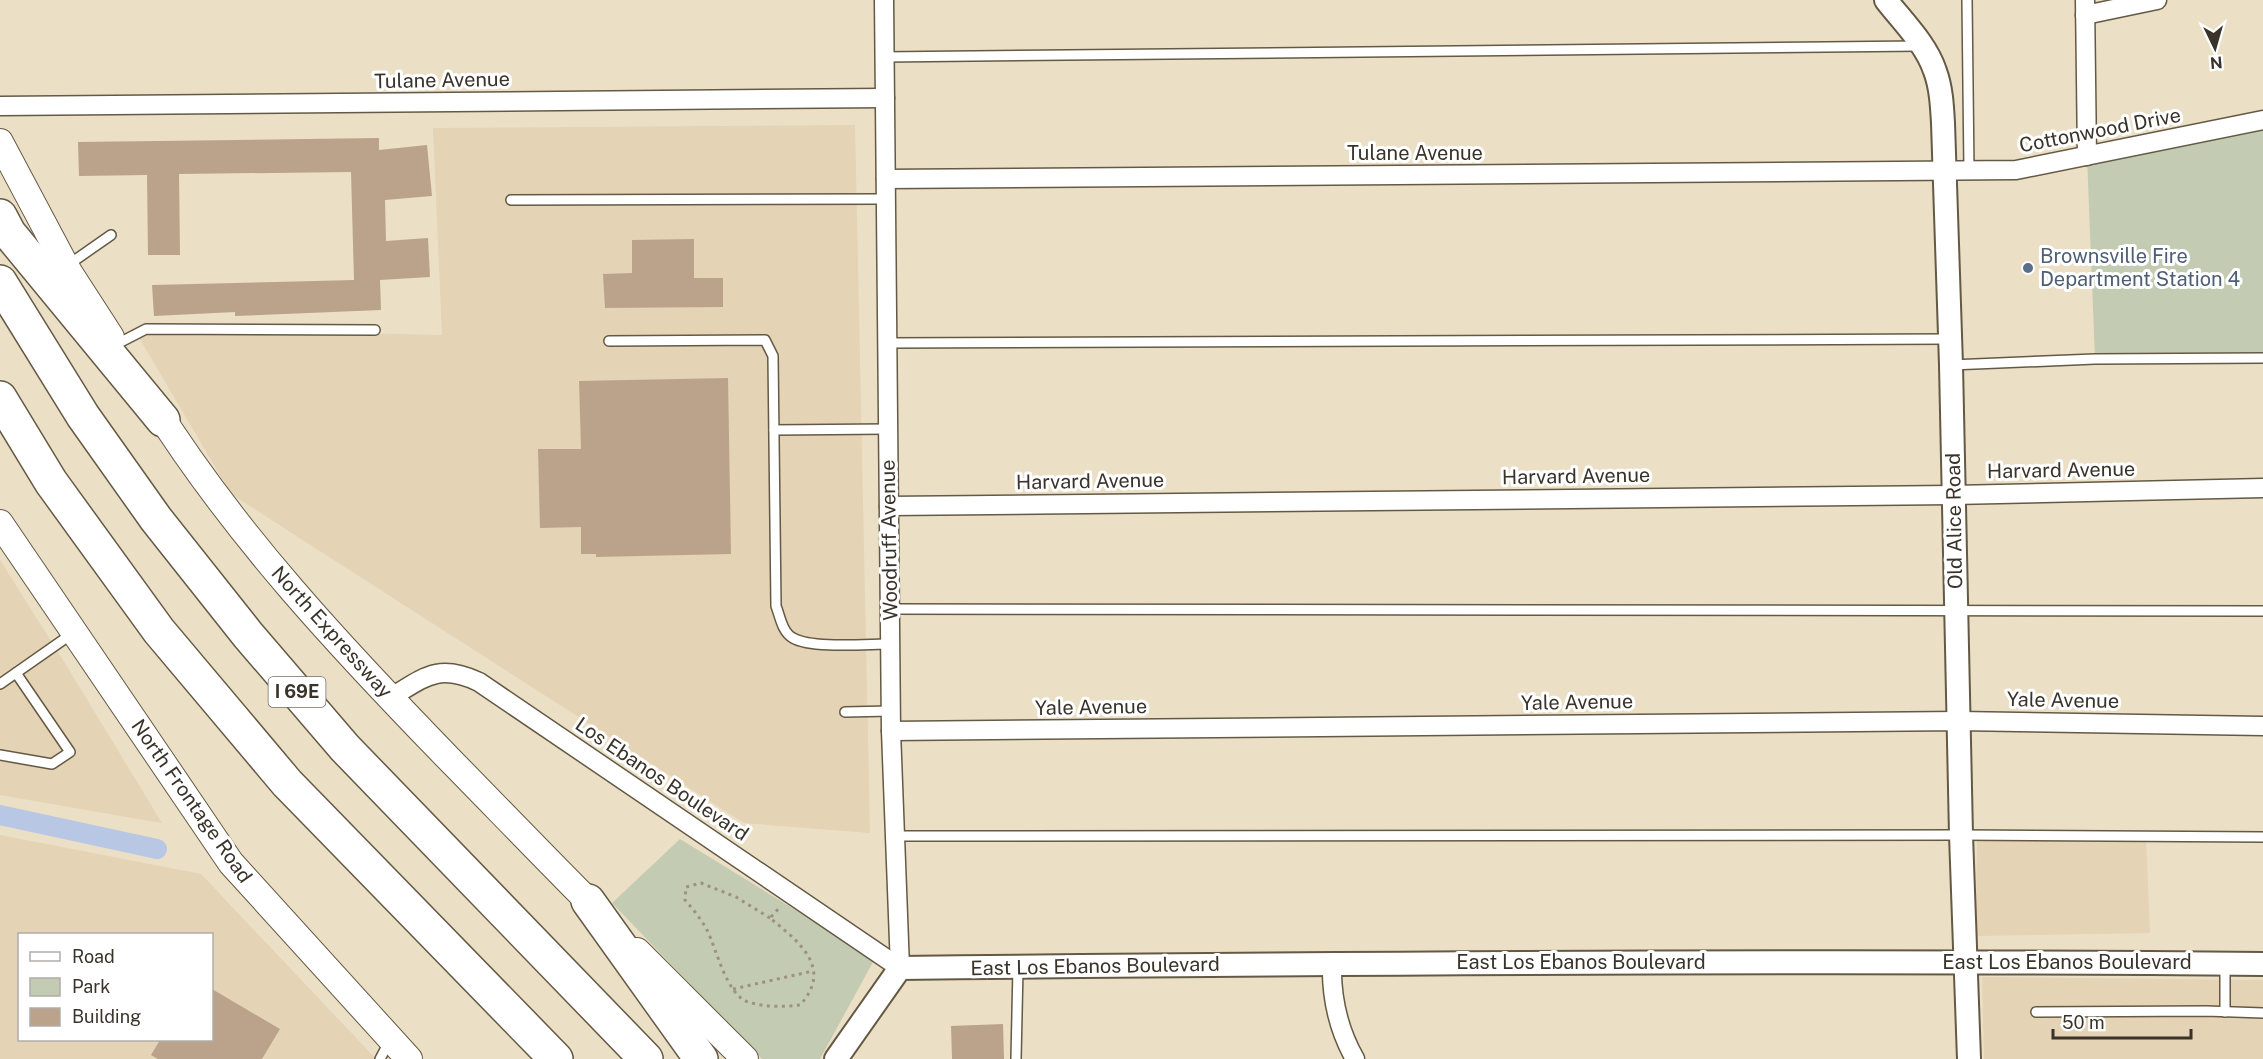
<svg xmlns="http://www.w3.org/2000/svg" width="2263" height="1059" viewBox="0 0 2263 1059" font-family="'Public Sans',sans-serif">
<rect width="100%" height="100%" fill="#ebdfc6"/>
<!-- built -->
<g fill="#e4d3b4" fill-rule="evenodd">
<polygon points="855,125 870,833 744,823 231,494 134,329 442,335 433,128"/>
<polygon points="0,560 66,665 162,823 0,795"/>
<polygon points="1977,831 2146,839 2150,933 1976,936"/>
<path d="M0,835l201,39 175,185h-376zM20,934h192v106h-192z"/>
<polygon points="1982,977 2263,980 2263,1059 1984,1059"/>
</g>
<!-- green -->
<g fill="#c4cbb3">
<polygon points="2263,120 2263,358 2095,359 2087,156"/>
<polygon points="680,839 846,941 873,962 820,1059 762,1059 612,903"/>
</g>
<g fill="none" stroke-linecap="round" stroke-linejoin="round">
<!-- canal -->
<polyline stroke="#b8c7e4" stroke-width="20" points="0,815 157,849"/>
</g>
<!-- building -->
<g fill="#bba38b">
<polygon points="379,138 379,150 427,145 432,196 385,200 386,241 428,238 430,277 380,280 381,310 235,316 235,312 154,316 152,285 354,280 351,172 179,174 180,255 148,255 147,175 79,176 78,142"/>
<polygon points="694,239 694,278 723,278 723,307 605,308 603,274 632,273 632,240"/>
<polygon points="728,378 731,554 596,557 596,554 581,554 581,527 540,528 538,449 581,449 579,381"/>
<polygon points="212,989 280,1029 262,1059 158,1059 151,1055 160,1040 212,1040"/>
<polygon points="1003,1024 1004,1059 952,1059 951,1026"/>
</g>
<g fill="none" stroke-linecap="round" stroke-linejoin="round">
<!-- service casing -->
<g stroke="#645944" stroke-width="12">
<g id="service">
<polyline points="1967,0 1969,171"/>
<polyline points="884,57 1920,46"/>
<polyline points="511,200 886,199"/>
<polyline points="68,265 111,235"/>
<path d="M609,341l156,-1 8,16 3,250c4,10 6,26 17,32 19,11 74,6 97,6"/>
<polyline points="887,343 1949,339"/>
<polyline points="115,345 146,329 375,330"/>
<polyline points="1951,365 2095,359 2263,358"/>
<polyline points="774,430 888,429"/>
<polyline points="890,609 2263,611"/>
<polyline points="0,684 73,633"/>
<polyline points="845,712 891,711"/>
<polyline points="0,755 52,764 70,752 16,673"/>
<polyline points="895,836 1961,835 2263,837"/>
<polyline points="2225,964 2225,1012"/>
<polyline points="2036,1012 2206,1011 2263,1013"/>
<polyline points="380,1059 390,1040"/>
<polyline points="1016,1059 1018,968"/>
</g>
</g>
<!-- minor casing -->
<g stroke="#645944" stroke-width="21">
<g id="minor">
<polyline points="884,0 891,731 900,968"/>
<polyline points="2085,0 2087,156"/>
<polyline points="2085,15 2157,0"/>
<polyline points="0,106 885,98"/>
<polyline points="886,179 2016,170 2263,120"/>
<polyline points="889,506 1953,495 2263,488"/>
<path d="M390,698c35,-21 48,-35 89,-16l421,286"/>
<polyline points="891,731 1959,721 2263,726"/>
<path d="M1332,963c-1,35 6,66 23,96"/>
</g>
</g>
<!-- tertiary casing -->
<g stroke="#645944" stroke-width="26">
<g id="tertiary">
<path d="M1886,0c17,22 40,44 49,71 6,16 7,34 8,52l8,242 10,470 8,224"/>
<path d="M836,1059l64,-91c454,-5 909,-8 1363,-4"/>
</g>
</g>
<!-- secondary casing -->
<g stroke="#645944" stroke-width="28">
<g id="secondary">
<polyline points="0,142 69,272 111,337"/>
<path d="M153,404c83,132 190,246 299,358 49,50 99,102 149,152"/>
<polyline points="0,523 231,863 409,1059"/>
<polyline points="637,951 745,1059"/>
</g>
</g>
<!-- motorway casing -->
<g stroke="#645944" stroke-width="36">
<g id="motorway">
<polyline points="0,216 9,233 163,420"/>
<polyline points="0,282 83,416 156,519 248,635 345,748 646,1059"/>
<polyline points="0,398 51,482 159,631 287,783 556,1059"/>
<polyline points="588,901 701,1059"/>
</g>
</g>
<!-- path -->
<g stroke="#9b9280" stroke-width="3" stroke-dasharray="3 4.5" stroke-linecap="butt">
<path d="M770,918l-34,-21 -35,-14 -15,4 -1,13c8,9 16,19 22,30 10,20 19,64 41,72 16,5 35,5 52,3 34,-37 -2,-64 -30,-87l10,-11"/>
<polyline points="733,989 813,971"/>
</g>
<!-- service -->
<use href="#service" stroke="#fff" stroke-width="9"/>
<!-- minor -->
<use href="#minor" stroke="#fff" stroke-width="18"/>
<!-- tertiary -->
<use href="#tertiary" stroke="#fff" stroke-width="22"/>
<!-- secondary -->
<use href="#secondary" stroke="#fff" stroke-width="26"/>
<!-- motorway -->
<use href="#motorway" stroke="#fff" stroke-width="33"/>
</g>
<!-- markers -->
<circle fill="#5c6f8a" stroke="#fff" stroke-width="2" cx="2028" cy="268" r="6"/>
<g text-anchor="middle" stroke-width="6" stroke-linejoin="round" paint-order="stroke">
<!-- shield labels -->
<rect fill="#fff" stroke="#74706a" stroke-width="1.5" x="268.5" y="677" width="57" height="30" rx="4.5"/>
<g font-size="18" font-weight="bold" fill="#39332a">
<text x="297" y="698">I 69E</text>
</g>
<!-- street labels -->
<g font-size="20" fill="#39332a" stroke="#fff">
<text transform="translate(442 80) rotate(-1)" y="7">Tulane Avenue</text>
<text transform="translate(2100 130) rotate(-11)" y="7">Cottonwood Drive</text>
<text x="1415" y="160">Tulane Avenue</text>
<text transform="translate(2061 470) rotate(-1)" y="7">Harvard Avenue</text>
<text transform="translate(1576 476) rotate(-1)" y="7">Harvard Avenue</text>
<text transform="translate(1090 481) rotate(-1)" y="7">Harvard Avenue</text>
<text transform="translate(1954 521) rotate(-91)" y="7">Old Alice Road</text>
<text transform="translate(889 540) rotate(-91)" y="7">Woodruff Avenue</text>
<text transform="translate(332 632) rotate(48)" y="7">North Expressway</text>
<text transform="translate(2063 700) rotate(1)" y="7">Yale Avenue</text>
<text transform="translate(1577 702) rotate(-1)" y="7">Yale Avenue</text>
<text transform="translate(1091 707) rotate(-1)" y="7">Yale Avenue</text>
<text transform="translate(662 779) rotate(34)" y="7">Los Ebanos Boulevard</text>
<text transform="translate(192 801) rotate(55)" y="7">North Frontage Road</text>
<text x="1581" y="969">East Los Ebanos Boulevard</text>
<text x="2067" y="969">East Los Ebanos Boulevard</text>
<text transform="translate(1095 966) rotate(-1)" y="7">East Los Ebanos Boulevard</text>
</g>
<!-- service labels -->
<g font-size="20" fill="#4e5e75" stroke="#fff" text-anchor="start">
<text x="2040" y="263">Brownsville Fire<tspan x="2040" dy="23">Department Station 4</tspan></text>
</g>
</g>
<!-- legend -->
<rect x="18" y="933" width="195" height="108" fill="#ffffff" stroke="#b0adaa" stroke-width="1.5"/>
<rect x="30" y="952" width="30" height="9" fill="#ffffff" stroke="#b0adaa" stroke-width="1.5"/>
<text x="72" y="963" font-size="18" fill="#39332a">Road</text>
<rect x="30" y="978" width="30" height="18" fill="#c4cbb3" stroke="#b0adaa" stroke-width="1.5"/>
<text x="72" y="993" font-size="18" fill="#39332a">Park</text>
<rect x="30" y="1008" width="30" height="18" fill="#bba38b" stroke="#b0adaa" stroke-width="1.5"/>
<text x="72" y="1023" font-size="18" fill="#39332a">Building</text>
<!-- north arrow -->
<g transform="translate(2215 48) rotate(175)" stroke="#ffffff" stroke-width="4.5" paint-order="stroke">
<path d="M0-4.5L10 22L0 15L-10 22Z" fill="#39332a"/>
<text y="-9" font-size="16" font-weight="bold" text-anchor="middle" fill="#39332a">N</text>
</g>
<!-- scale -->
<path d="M2053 1029v9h138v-9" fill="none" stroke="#39332a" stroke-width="3"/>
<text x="2062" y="1029" font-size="18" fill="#39332a" stroke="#ffffff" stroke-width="4.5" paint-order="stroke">50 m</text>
</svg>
